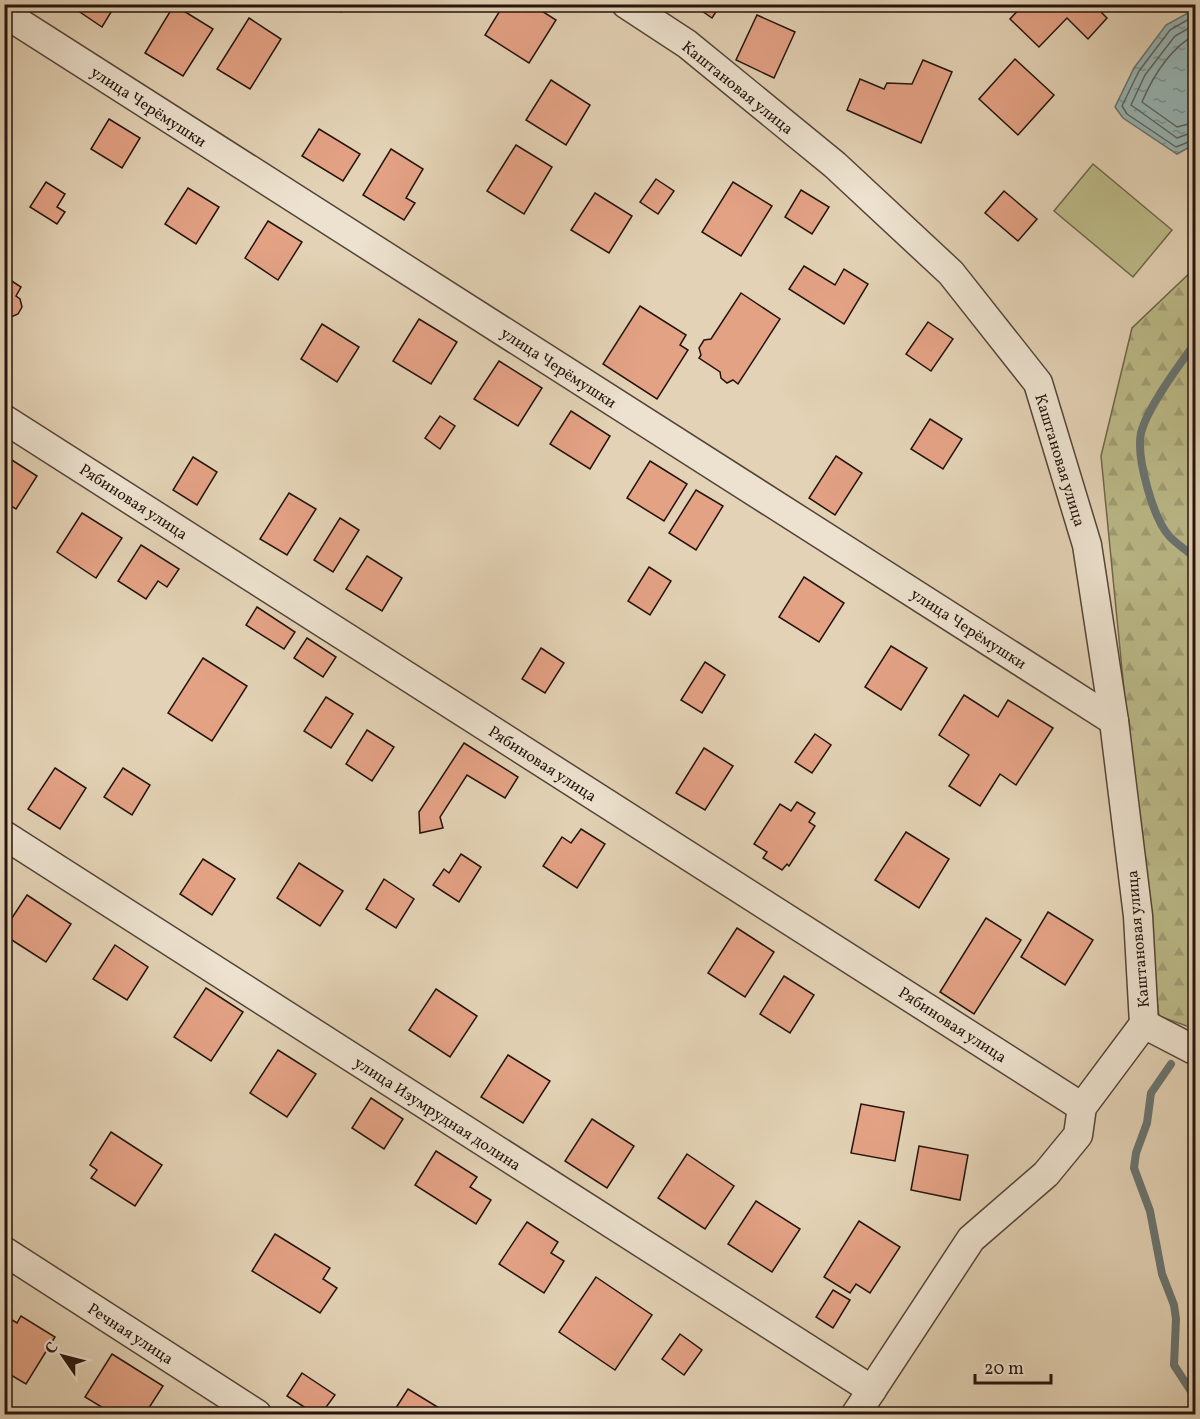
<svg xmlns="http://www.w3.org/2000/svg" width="1200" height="1419" viewBox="0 0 1200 1419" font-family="Vollkorn,serif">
<defs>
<pattern id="forest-firs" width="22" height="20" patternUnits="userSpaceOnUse" patternTransform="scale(1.5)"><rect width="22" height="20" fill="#bbba88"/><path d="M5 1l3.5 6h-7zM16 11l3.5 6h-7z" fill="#a19f74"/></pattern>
<pattern id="water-ripples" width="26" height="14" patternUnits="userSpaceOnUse" patternTransform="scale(1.5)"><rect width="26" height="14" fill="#97b6b6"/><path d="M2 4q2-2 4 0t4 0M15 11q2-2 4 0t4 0" fill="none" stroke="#7b9392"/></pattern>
</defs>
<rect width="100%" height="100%" fill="#e3d2b5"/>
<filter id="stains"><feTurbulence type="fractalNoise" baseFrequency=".00333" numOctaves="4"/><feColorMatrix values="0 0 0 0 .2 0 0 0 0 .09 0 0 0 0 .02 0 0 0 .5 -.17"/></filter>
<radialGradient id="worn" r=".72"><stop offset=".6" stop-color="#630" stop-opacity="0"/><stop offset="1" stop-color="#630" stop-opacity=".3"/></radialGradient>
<!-- forest -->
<polygon fill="url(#forest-firs)" stroke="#70674a" stroke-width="1.5" points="1195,268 1195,1029 1159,1016 1147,924 1101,456 1132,328"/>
<!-- pitch -->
<polygon fill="#bbba88" stroke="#70674a" stroke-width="1.5" points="1093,164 1172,230 1133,277 1054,211"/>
<!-- water -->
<polygon fill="url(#water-ripples)" stroke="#697572" stroke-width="1.5" points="1195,9 1195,144 1177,154 1123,118 1115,107 1134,68 1166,25"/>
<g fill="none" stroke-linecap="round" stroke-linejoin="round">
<!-- shore -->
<g stroke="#5e6562" stroke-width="1.5">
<polyline points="1196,15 1170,30 1139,71 1122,106 1127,114 1176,147 1196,139"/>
<polyline points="1196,24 1175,36 1145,75 1131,105 1177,138 1196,131"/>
<path d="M1196,34c-25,14 -43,42 -54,68l35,25 19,-5"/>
</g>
<!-- stream -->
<g stroke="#697572" stroke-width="8">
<path d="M1196,342c-16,22 -49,66 -55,91 -5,24 12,86 29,104 8,8 17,14 26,21"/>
<polyline points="1171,1064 1151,1093 1147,1123 1136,1153 1134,1168 1150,1211 1162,1274 1174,1305 1176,1319 1174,1365 1196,1399"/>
</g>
</g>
<!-- building -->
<g fill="#e4a285" stroke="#25140d" stroke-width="1.5">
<polygon points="68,4 116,4 102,27"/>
<polygon points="330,4 347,4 341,12"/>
<polygon points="504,4 531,4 556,20 529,63 485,35"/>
<polygon points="692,4 721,4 712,18"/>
<polygon points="1024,4 1093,4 1107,18 1088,39 1067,18 1039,47 1010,19"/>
<polygon points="174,5 213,29 183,76 145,53"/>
<polygon points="757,15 795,32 774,78 736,60"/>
<polygon points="249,18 281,39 250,89 217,69"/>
<polygon points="1015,59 1054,95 1018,135 979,99"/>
<polygon points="923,60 952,72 921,143 847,110 860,79 884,89 887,83 912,84"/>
<polygon points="551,80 590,105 566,145 526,120"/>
<polygon points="109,119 140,138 122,168 91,149"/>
<polygon points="319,129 360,154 343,181 302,156"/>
<polygon points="516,145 552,167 524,214 487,191"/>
<polygon points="391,149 423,169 406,198 415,203 404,220 363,195"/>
<polygon points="656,179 674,191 658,214 640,202"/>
<polygon points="46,182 65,194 57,207 65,212 57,224 30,207"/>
<polygon points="733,182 772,206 741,256 702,232"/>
<polygon points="188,188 219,207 196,244 165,224"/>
<polygon points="801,190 829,207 812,234 785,217"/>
<polygon points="1004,191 1037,219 1018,241 985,213"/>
<polygon points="595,193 632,216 609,253 571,230"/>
<polygon points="268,221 302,242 278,280 245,258"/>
<polygon points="804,266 835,285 844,269 868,284 844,324 789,289"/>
<polygon points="4,276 21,287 16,296 20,299 22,307 18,314 11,317 4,315"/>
<polygon points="741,293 780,319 738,384 733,380 727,383 721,378 720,372 699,358 701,355 699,348 704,340 711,339"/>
<polygon points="640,306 686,335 680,345 688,350 657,399 603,364"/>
<polygon points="419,319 457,342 431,384 393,361"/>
<polygon points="928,322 953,339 931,371 906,354"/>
<polygon points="322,324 359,347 337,382 301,359"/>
<polygon points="499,361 542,388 518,426 474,399"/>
<polygon points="571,411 610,436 590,469 550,444"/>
<polygon points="440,416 455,426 440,449 425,438"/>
<polygon points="930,419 962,439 943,469 911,449"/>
<polygon points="4,455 37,476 16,509 8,504 4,509"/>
<polygon points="836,456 862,473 835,515 809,498"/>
<polygon points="193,457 217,472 197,505 173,490"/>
<polygon points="650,461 687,484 664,521 627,498"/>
<polygon points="696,490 723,506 696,550 669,533"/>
<polygon points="289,493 316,509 287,555 260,539"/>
<polygon points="82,513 122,538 96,578 57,552"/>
<polygon points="340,518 359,530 333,572 314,560"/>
<polygon points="141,545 179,569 167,587 158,581 146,599 118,581"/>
<polygon points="367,556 402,578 382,611 346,589"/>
<polygon points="649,567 671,581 650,615 628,601"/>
<polygon points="804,577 844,603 819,642 779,617"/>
<polygon points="257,607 295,632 284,649 246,625"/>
<polygon points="307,638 336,657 323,677 294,658"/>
<polygon points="891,646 927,668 901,710 865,687"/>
<polygon points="541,648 564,663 545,693 522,679"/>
<polygon points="203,658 247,686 212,741 168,713"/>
<polygon points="705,662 725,675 702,713 681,700"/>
<polygon points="964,695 998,717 1008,700 1053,728 1016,785 1000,774 980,806 949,786 969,755 939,735"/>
<polygon points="326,697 353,714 331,748 304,731"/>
<polygon points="367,730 394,747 372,781 346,764"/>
<polygon points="815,734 831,745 812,773 795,762"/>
<polygon points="464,743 518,777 505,798 467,775 440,817 443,828 420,833 419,812"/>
<polygon points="704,748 733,766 705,810 676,793"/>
<polygon points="55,768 86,788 60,829 28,809"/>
<polygon points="123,768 150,785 132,815 104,797"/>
<polygon points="797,802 815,813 809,822 815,826 789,866 787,864 782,870 763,858 767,852 754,844 780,804 791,811"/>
<polygon points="581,829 605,844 577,888 543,866 562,837 571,843"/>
<polygon points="906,832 949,859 919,908 875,880"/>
<polygon points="461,854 481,867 459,902 433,885 444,869 449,873"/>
<polygon points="203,859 235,879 212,915 180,894"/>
<polygon points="299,863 343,891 320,926 277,898"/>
<polygon points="384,879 414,899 396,928 366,909"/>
<polygon points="27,895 71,924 46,962 4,935 4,930"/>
<polygon points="1048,912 1093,940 1065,985 1021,957"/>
<polygon points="986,918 1021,940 974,1014 940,992"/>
<polygon points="737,928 774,952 745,997 708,973"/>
<polygon points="115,945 148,967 127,1000 93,979"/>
<polygon points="784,976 814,995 790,1033 760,1014"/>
<polygon points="206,988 243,1012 211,1061 174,1037"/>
<polygon points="436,989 477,1016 450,1057 409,1030"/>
<polygon points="278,1050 316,1074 287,1117 250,1093"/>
<polygon points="508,1055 550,1081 523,1123 481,1097"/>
<polygon points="371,1098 403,1119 384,1149 352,1128"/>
<polygon points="861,1104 904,1112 895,1161 851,1153"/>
<polygon points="592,1119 634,1146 607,1188 565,1161"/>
<polygon points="111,1132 162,1165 135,1206 91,1178 97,1170 90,1165"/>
<polygon points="919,1146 968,1155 960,1200 911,1190"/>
<polygon points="436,1151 477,1177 470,1187 491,1200 476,1224 415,1185"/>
<polygon points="687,1154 734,1186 705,1229 658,1198"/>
<polygon points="756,1201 800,1229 772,1272 728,1244"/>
<polygon points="859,1221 900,1247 870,1293 856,1284 850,1293 824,1277"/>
<polygon points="527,1222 558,1242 551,1253 564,1261 544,1293 499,1264"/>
<polygon points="275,1234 330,1268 323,1279 337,1288 320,1313 252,1271"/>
<polygon points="596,1277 652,1315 615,1370 559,1332"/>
<polygon points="833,1290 850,1300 833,1328 816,1317"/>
<polygon points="4,1315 17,1323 21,1316 55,1337 26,1384 4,1371"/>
<polygon points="680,1334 702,1350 684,1375 662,1359"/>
<polygon points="112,1354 163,1386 145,1414 113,1414 85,1397"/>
<polygon points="302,1373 335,1395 321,1414 315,1414 287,1396"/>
<polygon points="408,1389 449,1414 392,1414"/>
<polygon points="206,1408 216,1414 202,1414"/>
</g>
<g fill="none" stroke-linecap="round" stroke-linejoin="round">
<!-- street casing -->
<g stroke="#544437" stroke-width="31">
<g id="street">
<polyline points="626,4 687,44 835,165 951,273 1038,383 1087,545 1114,721 1138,916 1144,1024"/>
<polyline points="4,13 1114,721"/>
<polyline points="4,419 1082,1107"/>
<polyline points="4,835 872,1390"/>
<polyline points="1144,1024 1196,1051"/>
<polyline points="4,1251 257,1414"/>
<polyline points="856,1414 971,1239 1046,1174 1078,1135 1082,1107 1144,1024"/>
</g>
</g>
<!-- street -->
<use href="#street" stroke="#ede2cf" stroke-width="28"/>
</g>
<g text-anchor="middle" stroke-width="4.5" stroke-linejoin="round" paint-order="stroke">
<!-- street labels -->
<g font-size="16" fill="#25140d" stroke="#ede2cf">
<text transform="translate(738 87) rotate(39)" y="6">Каштановая улица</text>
<text transform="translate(149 106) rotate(33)" y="6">улица Черёмушки</text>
<text transform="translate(559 367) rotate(33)" y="6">улица Черёмушки</text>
<text transform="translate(1061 460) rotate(73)" y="6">Каштановая улица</text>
<text transform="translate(134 501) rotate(33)" y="6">Рябиновая улица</text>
<text transform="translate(969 628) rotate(33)" y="6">улица Черёмушки</text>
<text transform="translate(543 763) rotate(33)" y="6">Рябиновая улица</text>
<text transform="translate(1137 939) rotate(-95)" y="6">Каштановая улица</text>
<text transform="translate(953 1024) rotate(33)" y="6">Рябиновая улица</text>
<text transform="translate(438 1113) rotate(33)" y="6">улица Изумрудная долина</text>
<text transform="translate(131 1333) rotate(33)" y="6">Речная улица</text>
</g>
</g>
<!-- margin -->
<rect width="1200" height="1419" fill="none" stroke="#e3d2b5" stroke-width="24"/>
<rect x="6" y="6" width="1188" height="1407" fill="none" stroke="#25140d" stroke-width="3"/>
<rect x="12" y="12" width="1176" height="1395" fill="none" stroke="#25140d" stroke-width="1.5"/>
<!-- north arrow -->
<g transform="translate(63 1356) rotate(305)" stroke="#ede2cf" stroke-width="4.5" paint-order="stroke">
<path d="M0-4.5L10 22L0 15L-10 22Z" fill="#25140d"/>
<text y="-9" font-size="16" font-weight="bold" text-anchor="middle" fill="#25140d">С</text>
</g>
<!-- scale -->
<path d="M975 1374v9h76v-9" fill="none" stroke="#25140d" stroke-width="3"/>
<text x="984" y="1374" font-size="18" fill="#25140d" stroke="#ede2cf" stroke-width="4.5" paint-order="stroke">20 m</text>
<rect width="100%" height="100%" filter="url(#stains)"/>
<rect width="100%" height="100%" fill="url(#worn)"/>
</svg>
